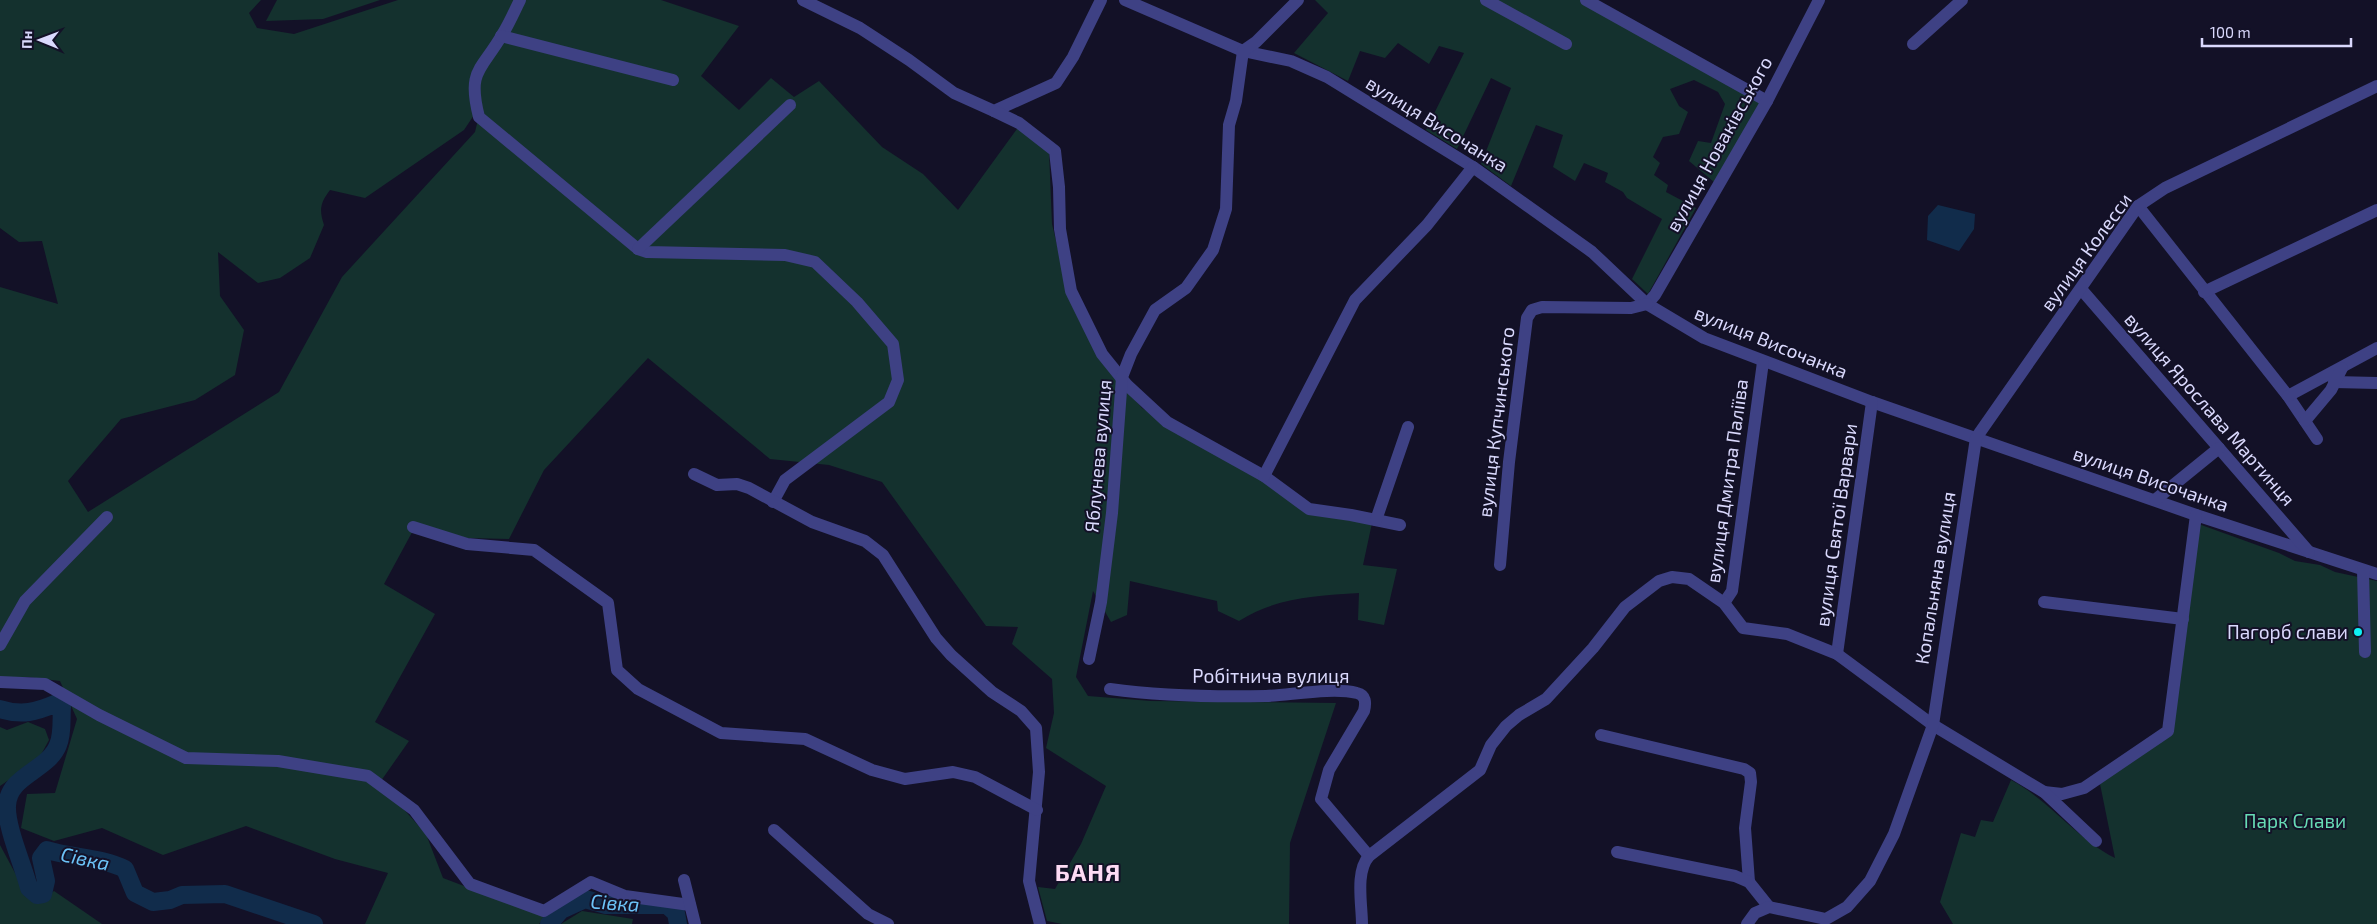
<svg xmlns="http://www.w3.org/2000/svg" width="2377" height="924" viewBox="0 0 2377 924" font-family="'Exo 2',sans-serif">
<rect width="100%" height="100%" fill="#131127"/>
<!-- green -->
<g fill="#14312e" fill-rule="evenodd">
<path d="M0,0h261l-12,13 8,15 37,6 104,-34h263l78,26 -38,50 38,34 32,-32 23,19 25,-16 63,66 41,27 35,36 61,-84 30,25 3,73 16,67 47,86 27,31 114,69 52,36 64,10 -9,42 34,4 -13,56 -26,-5 1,-27c-44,3 -82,4 -120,28l-21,-10 -1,-10 -87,-20 -3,34 -16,7 -18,-31 -17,86 12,19 63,5 185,2 -46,140 -1,81h-227l-15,-3 -9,-34 17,2 26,-45 25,-58 -60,-38 8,-35 -2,-34 -40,-35 6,-17 -32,-1 -104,-144 -53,-17 -59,-6 -122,-101 -104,112 -35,69 -42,-1 -51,-13 -32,59 51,30 -60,108 34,19 -33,47 23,16 27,30 17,44 102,39 -6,7h-174l23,-51 -53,-14 -89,-33 -83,29 -61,-27 -48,13 -33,-13 6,-34 28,-1 22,-74 -17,-38 -32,-4h-28v-390l58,17 -16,-63 -23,1 -19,-14zM482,103l-7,29 -133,145 -63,115 -191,120 -20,-31 53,-62 74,-19 40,-25 9,-45 -24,-34 -2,-44 40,31 22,-5 30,-20 14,-33c-5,-15 -4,-22 6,-35l35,8 99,-68z"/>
<polygon points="277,0 380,0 323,19 266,21"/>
<polygon points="1315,0 1587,0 1766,94 1714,182 1689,161 1698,141 1711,143 1725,104 1718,92 1694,80 1670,89 1679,106 1688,112 1679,134 1663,137 1653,157 1660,163 1654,175 1668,185 1666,192 1696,208 1648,294 1632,279 1662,219 1627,198 1623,192 1605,182 1608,173 1584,163 1575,181 1553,167 1563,135 1536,125 1511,186 1481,164 1511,88 1491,78 1457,149 1426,130 1464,53 1439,46 1429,64 1398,43 1385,58 1360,51 1348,81 1294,53 1328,13"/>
<path d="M2193,522l86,31 16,8 25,4 15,7 42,9v343h-424l-13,-22 21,-69 14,4 6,-17 12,2 18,-42c38,20 65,58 104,78l-17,-84 68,-47z"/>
<polygon points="28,722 45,729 49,740 38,760 0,786 0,727 7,730"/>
<polygon points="0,845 28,897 41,902 54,891 102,924 0,924"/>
<polygon points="582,911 633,919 632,924 561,924"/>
</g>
<!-- water -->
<polygon fill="#112c4b" points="1938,205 1975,214 1974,229 1959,251 1927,240 1928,216"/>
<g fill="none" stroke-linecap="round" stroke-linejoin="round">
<!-- river -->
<g stroke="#112c4b" stroke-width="18">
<path d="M0,709c22,7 36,3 57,-6l5,4c-1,11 1,27 -4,38 -10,26 -50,30 -51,61 -1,21 16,59 22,82l8,7 6,-1 3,-13 -5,-23 6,-8c26,8 54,7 78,19l10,24 18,9 17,-2 12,-5 43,-1 89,30"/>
<polyline points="549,924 561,910 585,899 606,905 667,905 676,913 678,924"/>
</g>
<!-- minor -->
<g stroke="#3e4184" stroke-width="12">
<path d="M520,0c-6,12 -11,24 -18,35 -21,36 -35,35 -23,82l159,132 9,3 138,3 30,7 42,40 36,42 5,36 -9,22 -104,78 -12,22"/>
<polyline points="803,0 860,28 909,60 954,93 994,111 1056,83 1073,57 1101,0"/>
<polyline points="1125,0 1243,51 1291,61 1327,77 1473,167 1592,252 1647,304 1704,338 1872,402 2196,515 2377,574"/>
<polyline points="1486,0 1566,44"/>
<polyline points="1586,0 1767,101"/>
<polyline points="501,36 673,80"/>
<polyline points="1913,44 1962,0"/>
<polyline points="994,111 1019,123 1055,151 1059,187 1060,229 1071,291 1102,354 1127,385 1167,422 1264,476 1309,509 1351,515 1400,525"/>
<polyline points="2138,206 2288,396 2317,439"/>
<polyline points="638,249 790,105"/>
<polyline points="2081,289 2309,552"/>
<polyline points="2204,292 2377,210"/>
<polyline points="1647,304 1655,295 1767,101 1819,0"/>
<polyline points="2334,382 2377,383"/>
<polyline points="2288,396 2377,348"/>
<polyline points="2305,421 2331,390 2342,368"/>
<polyline points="694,474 717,485 737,484 749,488 812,522 865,541 883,555 936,638 951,655 992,692 1021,711 1036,728 1039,772 1029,881 1040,924"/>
<polyline points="1264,476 1355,300 1427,225 1473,167"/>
<polyline points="2155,500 2219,448"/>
<polyline points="1376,520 1408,427"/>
<polyline points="413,527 467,544 534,550 608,603 617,670 638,689 721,733 805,739 872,770 905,779 953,772 975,777 1037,810"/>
<polyline points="1500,565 1509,462 1527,318 1532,310 1542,307 1631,308 1647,304"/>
<polyline points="2363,570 2365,652"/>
<polyline points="2044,602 2183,619"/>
<polyline points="1724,603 1732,591 1763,362"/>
<polyline points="0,645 25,601 107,517"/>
<polyline points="1837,654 1872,402"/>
<polyline points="1089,659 1101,602 1112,513 1122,377 1131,354 1155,310 1186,288 1213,250 1226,209 1229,125 1236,101 1243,51 1256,42 1298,0"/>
<polyline points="0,682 45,684 99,715 186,758 278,761 368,776 414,810 470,884 544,911 591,882 625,896 690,905"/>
<path d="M1110,689c51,7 104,8 156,7 25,-1 67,-9 91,-3 9,2 9,10 7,18l-35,59 -8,29 48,57"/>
<polyline points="1601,735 1744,769 1750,773 1751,782 1745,828 1749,882"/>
<polyline points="2044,792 2062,794 2084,788 2168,731 2196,515"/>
<polyline points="774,830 868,914 888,924"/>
<polyline points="1617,852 1735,876 1749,882 1769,907"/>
<polyline points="684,880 695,924"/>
<path d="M1362,924c0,-20 -7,-52 7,-68l111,-86 11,-25 15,-19 13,-11 27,-16 47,-51 32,-41 34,-26 13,-4 17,2 35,24 19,25 44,6 50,20 96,71 111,67 52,49"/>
<polyline points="1747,924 1755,913 1769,907 1826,919 1847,907 1870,881 1894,834 1933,725 1976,438 2138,206 2165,188 2377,86"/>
</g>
</g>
<!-- markers -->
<circle fill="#0ef0f4" stroke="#131127" stroke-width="2" cx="2358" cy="632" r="5"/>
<g text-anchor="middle" stroke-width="4" stroke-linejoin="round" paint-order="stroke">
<!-- street labels -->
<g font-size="19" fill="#dad9fd" stroke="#131127">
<text transform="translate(1437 124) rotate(32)" y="7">вулиця Височанка</text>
<text transform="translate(1719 144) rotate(-61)" y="7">вулиця Новаківського</text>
<text transform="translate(2086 252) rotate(-54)" y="7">вулиця Колесси</text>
<text transform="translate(1771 342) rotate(22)" y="7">вулиця Височанка</text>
<text transform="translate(2210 409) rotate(49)" y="7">вулиця Ярослава Мартинця</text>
<text transform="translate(1496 422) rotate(-83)" y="7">вулиця Купчинського</text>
<text transform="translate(1098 456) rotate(-85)" y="7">Яблунева вулиця</text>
<text transform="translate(2151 479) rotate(19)" y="7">вулиця Височанка</text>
<text transform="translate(1727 481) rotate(-82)" y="7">вулиця Дмитра Паліїва</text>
<text transform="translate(1836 525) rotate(-82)" y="7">вулиця Святої Варвари</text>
<text transform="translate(1935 578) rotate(-81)" y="7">Копальняна вулиця</text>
<text x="1271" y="683">Робітнича вулиця</text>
</g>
<!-- poi labels -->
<g font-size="19" fill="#dad9fd" stroke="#131127" text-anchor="end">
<text x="2348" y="639">Пагорб слави</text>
</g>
<!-- park labels -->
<g font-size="19" fill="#67dbb5" stroke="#131127">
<text x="2295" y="828">Парк Слави</text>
</g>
<!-- water labels -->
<g font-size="20" font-style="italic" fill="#6cc3f8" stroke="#131127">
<text transform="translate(85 859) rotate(12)" y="7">Сівка</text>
<text transform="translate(615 903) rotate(4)" y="7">Сівка</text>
</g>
<!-- district labels -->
<g font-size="24" font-weight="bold" letter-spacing="1" fill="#fddbf4" stroke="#131127">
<text x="1088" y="881">БАНЯ</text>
</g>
</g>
<!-- north arrow -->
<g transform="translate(40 40) rotate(271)" stroke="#131127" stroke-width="4" paint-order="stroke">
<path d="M0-4L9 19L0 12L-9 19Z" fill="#dad9fd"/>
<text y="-8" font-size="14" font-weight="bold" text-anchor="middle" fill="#dad9fd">Пн</text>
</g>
<!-- scale -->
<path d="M2202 38v8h149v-8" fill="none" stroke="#dad9fd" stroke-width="2.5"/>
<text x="2210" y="38" font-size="15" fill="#dad9fd" stroke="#131127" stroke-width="4" paint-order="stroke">100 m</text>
</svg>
